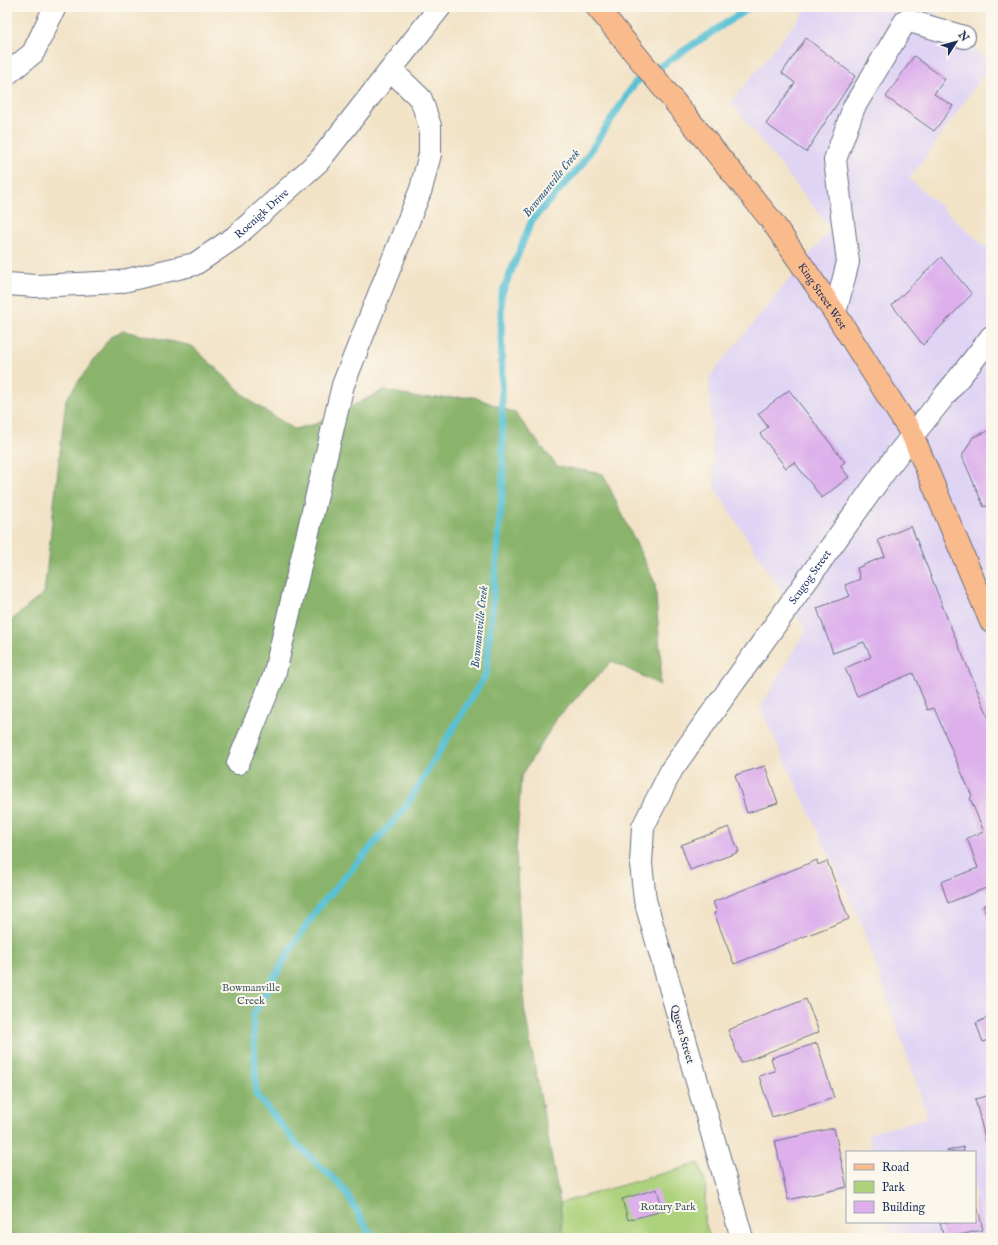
<svg xmlns="http://www.w3.org/2000/svg" width="998" height="1245" viewBox="0 0 998 1245" font-family="'IM FELL English',serif">
<rect width="100%" height="100%" fill="#fbf7ec"/>
<filter id="ink" filterUnits="userSpaceOnUse"><feTurbulence type="fractalNoise" baseFrequency=".025" numOctaves="2"/><feDisplacementMap in="SourceGraphic" scale="8" xChannelSelector="R" yChannelSelector="G"/><feConvolveMatrix kernelMatrix="1 2 1 2 8 2 1 2 1" color-interpolation-filters="sRGB"/></filter>
<filter id="wash" filterUnits="userSpaceOnUse"><feTurbulence type="fractalNoise" baseFrequency=".012" numOctaves="4" result="noise"/><feDisplacementMap in="SourceGraphic" scale="16" xChannelSelector="R" yChannelSelector="G"/><feGaussianBlur stdDeviation="0.9" result="paint"/><feColorMatrix in="noise" values="0 0 0 0 0 0 0 0 0 0 0 0 0 0 0 0 0 1.4 0 .05"/><feComposite in="paint" operator="in"/></filter>
<g filter="url(#wash)">
<rect width="100%" height="100%" fill="#f2e3c7"/>
<!-- built -->
<polygon fill="#e0d4f4" points="808,7 929,7 991,64 910,179 991,252 991,1238 891,1238 887,1222 975,1222 975,1152 872,1152 868,1134 928,1117 861,923 760,708 806,630 714,487 709,377 831,229 731,102"/>
<!-- green -->
<polygon fill="#add27c" stroke="#64806d" points="699,1163 706,1185 704,1218 710,1238 563,1238 560,1203"/>
<!-- forest -->
<polygon fill="#8ab46c" stroke="#527265" points="123,331 192,346 253,403 294,429 316,424 384,390 418,398 474,397 515,413 557,466 603,474 655,583 661,663 660,685 612,661 557,718 521,777 516,853 524,1007 560,1203 563,1238 7,1238 7,624 44,593 66,399 111,336"/>
<g fill="none" stroke-linecap="round" stroke-linejoin="round">
<!-- stream -->
<polyline stroke="#58c1d4" stroke-width="7" points="370,1238 370,1233 343,1188 296,1143 256,1094 253,1015 292,947 318,908 405,808 486,674 503,485 501,296 532,220 580,167 635,83 750,7"/>
</g>
<g id="blocks">
<!-- building -->
<g fill="#ddb0ec">
<polygon points="806,38 855,76 806,152 766,124 795,83 782,73"/>
<polygon points="914,56 945,79 934,94 953,106 934,131 886,97"/>
<polygon points="941,257 972,294 923,345 892,305"/>
<polygon points="789,390 845,462 840,466 849,477 822,498 794,462 786,468 760,434 768,427 758,414"/>
<polygon points="991,430 991,504 984,507 962,456 973,437"/>
<polygon points="911,526 950,625 991,723 991,901 986,888 948,903 941,882 978,868 967,838 984,832 970,798 972,796 959,767 934,708 928,710 913,673 857,696 845,668 871,657 864,642 833,653 817,608 850,596 845,585 860,579 857,568 885,556 878,540"/>
<polygon points="765,766 778,803 747,813 735,775"/>
<polygon points="729,827 739,852 690,870 681,845"/>
<polygon points="817,860 818,865 827,861 849,919 734,964 714,913 717,912 713,902"/>
<polygon points="991,902 991,926 983,906"/>
<polygon points="806,999 819,1032 741,1063 728,1030"/>
<polygon points="991,1016 991,1045 989,1040 983,1042 976,1023"/>
<polygon points="817,1043 834,1098 772,1117 759,1076 775,1071 771,1058"/>
<polygon points="991,1095 991,1141 986,1142 975,1099"/>
<polygon points="834,1128 847,1187 788,1200 775,1141"/>
<polygon points="963,1147 964,1152 947,1152 947,1151"/>
<polygon points="657,1189 663,1211 628,1220 622,1199"/>
<polygon points="975,1198 983,1230 944,1238 940,1222 975,1222"/>
</g>
</g>
</g>
<g filter="url(#ink)">
<use href="#blocks" fill-opacity="0" stroke="#666e83" stroke-width="1"/>
<g fill="none" stroke-linecap="round" stroke-linejoin="round">
<!-- minor casing -->
<g stroke="#666e83" stroke-width="24">
<g id="minor">
<polyline points="7,74 33,53 55,7"/>
<path id="s1" d="M7,284l29,2 83,-4 76,-18 40,-27 84,-76 121,-154"/>
<polyline points="835,313 848,262 835,160 854,107 906,20 964,37"/>
<polyline points="238,763 274,676 343,385 421,189 430,154 430,126 421,99 391,70"/>
<path id="s2" d="M742,1238l-97,-338 -4,-36 2,-37 29,-58 216,-302c33,-44 70,-86 103,-130"/>
</g>
</g>
<!-- major casing -->
<g stroke="#666e83" stroke-width="24">
<g id="major">
<path id="s3" d="M597,7l174,213 64,93 77,121 79,188"/>
</g>
</g>
<!-- minor -->
<use href="#minor" stroke="#fff" stroke-width="22"/>
<!-- major -->
<use href="#major" stroke="#fabb8c" stroke-width="22"/>
</g>
</g>
<g text-anchor="middle" stroke-width="4" stroke-linejoin="round" paint-order="stroke">
<!-- street labels -->
<g font-size="11" fill="#1b2f5e" stroke="#fbf7ec">
<text dy="4" stroke="none"><textPath href="#s1" startOffset="274">Roenigk Drive</textPath></text>
<text dy="4" stroke="none"><textPath href="#s3" startOffset="367">King Street West</textPath></text>
<text dy="4" stroke="none"><textPath href="#s2" startOffset="726">Scugog Street</textPath></text>
<text transform="translate(683 1034) rotate(74)" y="4">Queen Street</text>
</g>
<!-- park labels -->
<g font-size="11" fill="#405866" stroke="#fbf7ec">
<text x="251" y="991">Bowmanville<tspan x="251" dy="13">Creek</tspan></text>
<text x="668" y="1210">Rotary Park</text>
</g>
<!-- water labels -->
<g font-size="12" font-style="italic" fill="#2d5b81" stroke="#fbf7ec">
<text transform="translate(551 183) rotate(-51)" y="4">Bowmanville Creek</text>
<text transform="translate(479 627) rotate(-84)" y="4">Bowmanville Creek</text>
</g>
</g>
<!-- margin -->
<rect width="998" height="1245" fill="none" stroke="#fbf7ec" stroke-width="24"/>
<!-- legend -->
<rect x="846" y="1151" width="130" height="72" fill="#fbf7ec" stroke="#a1a7b3"/>
<rect x="854" y="1164" width="20" height="6" fill="#fabb8c" stroke="#a1a7b3"/>
<text x="882" y="1171" font-size="12" fill="#1b2f5e">Road</text>
<rect x="854" y="1181" width="20" height="12" fill="#add27c" stroke="#a1a7b3"/>
<text x="882" y="1191" font-size="12" fill="#1b2f5e">Park</text>
<rect x="854" y="1201" width="20" height="12" fill="#ddb0ec" stroke="#a1a7b3"/>
<text x="882" y="1211" font-size="12" fill="#1b2f5e">Building</text>
<!-- north arrow -->
<g transform="translate(956 42) rotate(54)" stroke="#fbf7ec" stroke-width="3" paint-order="stroke">
<path d="M0-3L7 15L0 10L-7 15Z" fill="#1b2f5e"/>
<text y="-6" font-size="11" font-weight="bold" text-anchor="middle" fill="#1b2f5e">N</text>
</g>
</svg>
